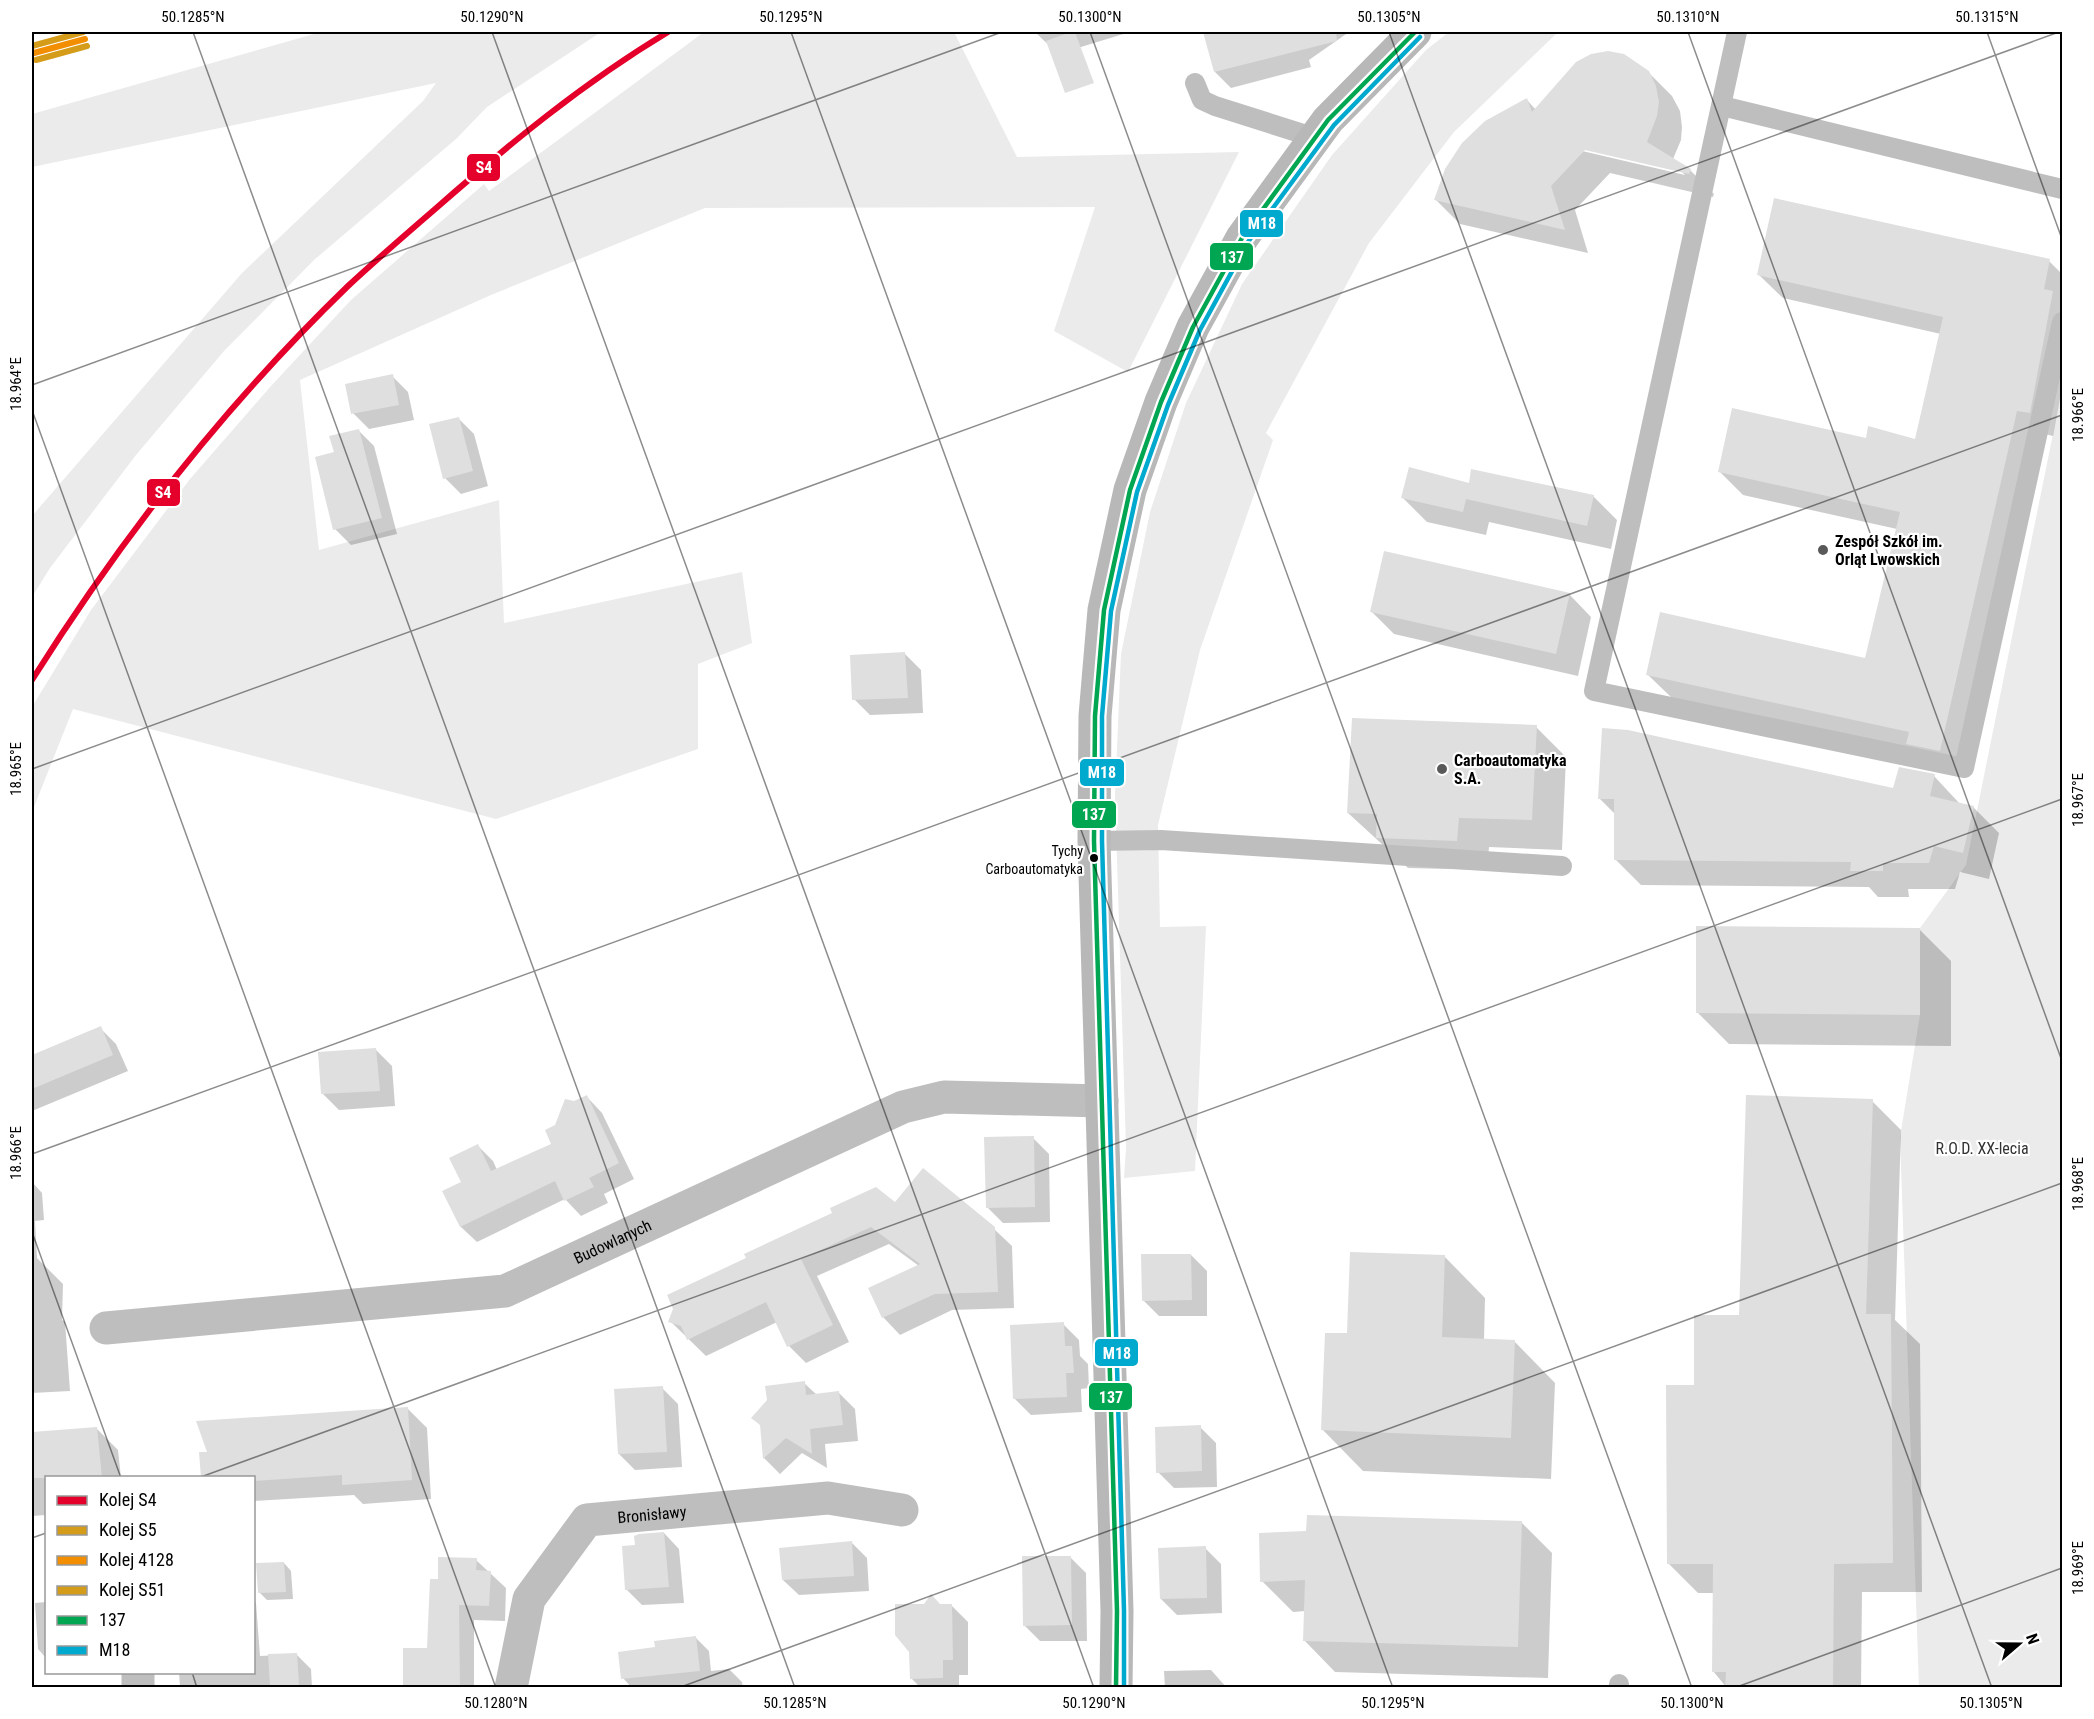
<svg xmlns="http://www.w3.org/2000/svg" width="2094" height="1719" viewBox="0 0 2094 1719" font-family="'Roboto Condensed',sans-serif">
<rect width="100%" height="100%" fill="#fff"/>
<!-- green -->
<g fill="#ebebeb">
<polygon points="321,32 601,32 487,107 456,139 314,260 224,351 136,455 50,568 32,597 32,516 242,273 423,101 436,83 32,167 32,114"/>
<polygon points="704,32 954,32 1017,157 1239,152 1128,372 1054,331 1095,207 705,208 491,295 300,380 319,550 499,500 504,623 742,572 752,643 698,664 698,749 496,819 73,709 32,812 32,707 91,610 190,479 271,386 351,300 484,184 489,191"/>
<polygon points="1449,32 1558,32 1454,132 1369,243 1266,433 1273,440 1200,650 1158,825 1160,927 1206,926 1195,1171 1124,1178 1126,1148 1115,795 1121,654 1150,512 1186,403 1242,284 1332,155 1426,50"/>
<polygon points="2062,389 2062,1687 1919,1688 1900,1137 1920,1015 1920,928 1966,865"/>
</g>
<!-- shadow -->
<g fill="#0003" fill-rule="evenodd">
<polygon points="1035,32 1130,32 1058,54"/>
<polygon points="1205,32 1349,32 1309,60 1311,67 1231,88 1215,72"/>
<path d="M1648,72l24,24 8,15 2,16 -1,13 -8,19 17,11 24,24 -1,3 -103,-24 -35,37 13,43 -128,-29 -24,-24 91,-100 9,10zM1578,147l103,24 4,4 -107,-25z"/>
<polygon points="2049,261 2062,274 2062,388 2053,436 2041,433 1964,774 1672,698 1648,675 1866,660 1897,529 1743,495 1720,472 1867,440 1916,441 1941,334 1783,298 1759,275"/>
<polygon points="392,376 408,392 414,420 369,429 353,413"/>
<polygon points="458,418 474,434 488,486 461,494 445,478"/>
<polygon points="358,430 374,446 397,534 351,545 335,529"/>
<polygon points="1470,485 1593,496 1617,520 1611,549 1489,522 1486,535 1427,522 1403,498"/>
<polygon points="1569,594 1591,617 1578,676 1394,634 1372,612"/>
<polygon points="905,654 921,670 923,713 870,715 854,699"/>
<polygon points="1536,727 1566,757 1562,850 1489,847 1487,870 1408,868 1348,813"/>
<polygon points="1934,776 1960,804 1973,807 1999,833 1989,879 1960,872 1955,889 1908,889 1909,897 1878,897 1869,887 1641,885 1615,859 1615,814 1599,798 1894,790"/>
<polygon points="1920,930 1951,961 1951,1046 1729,1044 1697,1012"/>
<polygon points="100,1028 116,1044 128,1071 32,1111 32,1056"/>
<polygon points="376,1050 392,1066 395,1106 339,1110 323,1094"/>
<polygon points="587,1097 602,1113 634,1179 604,1194 608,1203 581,1216 565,1199 477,1242 461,1227 444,1192 463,1183 477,1145 493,1161 497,1170 553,1145 557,1126 574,1103"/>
<polygon points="1872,1101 1901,1130 1895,1320 1920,1344 1922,1592 1862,1592 1861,1687 1866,1688 1727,1688 1713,1671 1714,1593 1698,1593 1669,1564 1696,1387"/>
<polygon points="1033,1138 1049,1154 1050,1222 1003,1223 987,1207"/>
<polygon points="32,1182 42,1193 44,1220 35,1221 37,1258 63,1284 62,1320 65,1322 70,1391 32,1393"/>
<polygon points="895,1204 994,1229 1012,1246 1014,1308 952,1310 900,1335 883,1317 919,1266 889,1244 817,1276 849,1342 806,1363 789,1346 777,1322 706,1356 670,1321"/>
<polygon points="1191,1255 1207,1271 1207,1316 1159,1316 1143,1300"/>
<polygon points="1444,1256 1485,1298 1484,1340 1514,1341 1555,1383 1551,1479 1363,1471 1322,1429 1349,1335"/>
<polygon points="1063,1324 1079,1340 1080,1356 1088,1364 1089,1388 1081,1389 1082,1412 1031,1415 1015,1399"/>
<polygon points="804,1383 817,1395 839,1393 855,1409 858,1441 825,1444 827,1468 802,1453 780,1474 764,1458 761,1426"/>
<polygon points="662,1388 678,1404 682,1467 635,1470 619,1454"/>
<polygon points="408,1409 427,1428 431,1499 363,1504 354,1495 254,1501 254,1478"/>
<polygon points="1200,1427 1216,1443 1217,1487 1174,1488 1158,1472"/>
<polygon points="97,1429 118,1450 121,1478 46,1478 46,1515 32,1516 32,1433"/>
<polygon points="1521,1522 1552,1553 1548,1678 1335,1672 1305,1641 1305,1611 1293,1612 1262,1581"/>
<polygon points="664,1533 679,1549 684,1603 642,1605 626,1589 637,1547"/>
<polygon points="851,1542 867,1558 869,1591 799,1595 783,1580"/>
<polygon points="1205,1548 1221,1564 1222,1613 1177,1615 1161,1599"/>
<polygon points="1070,1557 1086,1573 1087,1641 1040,1641 1024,1625"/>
<polygon points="476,1560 506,1588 505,1621 474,1620 474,1688 405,1688 429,1650 439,1580"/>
<polygon points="284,1563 291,1571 293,1599 267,1600 259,1592"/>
<polygon points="254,1601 256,1603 260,1656 296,1654 311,1669 312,1688 177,1688 180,1687 179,1672 254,1672"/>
<polygon points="46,1602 46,1658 38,1649 35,1603"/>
<polygon points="940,1606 952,1606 968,1622 968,1675 959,1675 959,1688 921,1688 911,1678 911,1651"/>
<polygon points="695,1637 709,1651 711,1671 729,1669 742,1682 743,1688 632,1688 623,1678 657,1649"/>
<polygon points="1211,1670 1227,1688 1165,1688 1164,1671"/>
</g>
<!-- building -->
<g fill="#dfdfdf">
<polygon points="1071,32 1075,32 1094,83 1065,93 1046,41"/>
<polygon points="1203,32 1336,32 1337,41 1214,72"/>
<polygon points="1608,51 1624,54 1649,71 1656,86 1659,102 1657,116 1647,142 1691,169 1689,174 1585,150 1551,186 1565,230 1434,200 1445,169 1462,143 1485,121 1527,98 1532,112 1576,62 1591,54"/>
<polygon points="1774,198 2050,259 2044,289 2053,291 2030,413 2017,411 1940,751 1906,744 1909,732 1646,675 1660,612 1865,658 1900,512 1718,472 1732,408 1866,438 1868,426 1915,439 1943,317 1757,275"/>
<polygon points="393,374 399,405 351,414 345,384"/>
<polygon points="459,417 473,471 443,479 429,424"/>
<polygon points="359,429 382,518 333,530 315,457 334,452 329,436"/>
<polygon points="1409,467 1469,483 1471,469 1594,495 1587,526 1466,499 1463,512 1401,498"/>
<polygon points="1384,551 1570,593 1556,654 1370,612"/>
<polygon points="905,652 908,698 852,700 850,655"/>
<polygon points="1352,718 1537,725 1532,820 1459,818 1457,841 1376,838 1377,814 1347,813"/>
<polygon points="1602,728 1628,730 1893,788 1899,767 1935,774 1930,796 1974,806 1963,853 1934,846 1929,863 1883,863 1883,871 1850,871 1851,862 1614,860 1614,799 1598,799"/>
<polygon points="1696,926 1920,928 1920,1015 1696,1013"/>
<polygon points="101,1026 113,1055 32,1089 32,1055"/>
<polygon points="376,1048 380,1091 321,1094 318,1052"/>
<polygon points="587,1095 619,1163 589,1178 594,1187 564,1201 555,1181 460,1227 442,1191 461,1182 449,1158 478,1144 491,1171 551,1144 545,1130 555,1125 565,1099 574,1101"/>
<polygon points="1746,1095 1873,1099 1866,1314 1891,1314 1893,1563 1834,1564 1833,1688 1725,1688 1726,1672 1712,1672 1713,1564 1667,1564 1666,1385 1694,1385 1694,1315 1739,1315"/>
<polygon points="1034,1136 1035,1207 986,1208 984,1137"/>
<polygon points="923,1168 995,1227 998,1292 935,1294 882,1318 868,1288 920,1264 871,1227 801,1259 833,1325 787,1347 766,1302 687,1340 681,1326 668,1322 673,1309 667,1295 746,1258 744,1254 832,1213 830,1208 876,1187 895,1202"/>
<polygon points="1350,1252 1445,1255 1442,1337 1515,1340 1511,1438 1321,1430 1325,1333 1347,1333"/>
<polygon points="1141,1254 1191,1254 1192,1300 1142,1301"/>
<polygon points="1064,1322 1065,1346 1072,1346 1074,1373 1066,1373 1067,1397 1013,1399 1010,1325"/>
<polygon points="805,1381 806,1395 839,1391 843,1425 810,1429 812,1454 786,1438 763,1459 760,1425 751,1418 767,1400 765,1386"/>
<polygon points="663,1386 667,1452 618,1454 614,1389"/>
<polygon points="408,1407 412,1480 342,1485 342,1475 254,1481 254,1478 201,1478 199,1452 207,1452 196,1421"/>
<polygon points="1201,1425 1202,1471 1156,1473 1155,1427"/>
<polygon points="97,1427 102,1478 32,1478 32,1432"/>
<polygon points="1307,1515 1522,1521 1518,1647 1303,1641 1305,1580 1260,1582 1259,1533 1306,1531"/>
<polygon points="664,1532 669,1587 625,1590 622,1546 635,1545 634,1536 639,1534"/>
<polygon points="852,1541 854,1576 782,1580 779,1548"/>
<polygon points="1206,1546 1207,1598 1160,1599 1158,1548"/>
<polygon points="1022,1556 1071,1556 1072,1625 1023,1626"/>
<polygon points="438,1557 477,1558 476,1570 491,1571 489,1606 459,1605 460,1688 403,1688 403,1648 427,1648 430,1579 438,1579"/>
<polygon points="284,1562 286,1592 258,1593 256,1563"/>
<polygon points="931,1594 940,1604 952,1604 953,1660 943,1660 943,1678 910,1679 909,1652 895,1635 895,1604 924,1604"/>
<polygon points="696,1636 700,1671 621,1679 618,1652 655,1647 654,1641"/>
<polygon points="297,1653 299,1685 270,1686 268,1654"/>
</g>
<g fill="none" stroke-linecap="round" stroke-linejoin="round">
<!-- lane -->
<g stroke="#bebebe" stroke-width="20">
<polyline points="1737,32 1594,691 1964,768 2062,322"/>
<polyline points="1195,83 1202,100 1215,106 1316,138"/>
<polyline points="1722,106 2062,189"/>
<polyline points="1094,841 1161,840 1562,866"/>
<polyline points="1619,1688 1619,1684"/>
</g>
<!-- street -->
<g stroke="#bebebe" stroke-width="33">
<path id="s1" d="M106,1328l399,-37 398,-184 41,-10 158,4"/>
<polyline points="138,1672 138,1688"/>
<path id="s2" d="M511,1688l18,-89 58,-79 241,-22 74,12"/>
</g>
<!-- secondary -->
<polyline stroke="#b8b8b8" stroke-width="33" points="1116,1688 1117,1611 1094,841 1095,716 1104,610 1130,490 1161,402 1193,327 1242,238 1328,120 1415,32"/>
<!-- bus-1 casing -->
<g stroke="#fff" stroke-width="9">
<polyline id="bus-1" points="1116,1688 1117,1611 1094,841 1095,716 1104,610 1130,490 1161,402 1193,327 1242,238 1328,120 1415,32"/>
</g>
<!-- bus-2 casing -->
<g stroke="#fff" stroke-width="9">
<polyline id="bus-2" points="1124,1688 1124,1611 1102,841 1102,716 1111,611 1137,492 1168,405 1200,330 1248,242 1334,125 1420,37"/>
</g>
<!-- bus-1 -->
<use href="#bus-1" stroke="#00a651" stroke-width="4.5"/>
<!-- bus-2 -->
<use href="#bus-2" stroke="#00a9ce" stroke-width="4.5"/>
<!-- rail-1 casing -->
<g stroke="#fff" stroke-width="10">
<path id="rail-1" d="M32,680c90,-143 194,-276 316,-394 28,-26 57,-51 86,-76 74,-65 149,-127 234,-178"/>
</g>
<!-- rail-2 casing -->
<g stroke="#fff" stroke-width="10">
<polyline id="rail-2" points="32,46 83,32"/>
</g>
<!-- rail-3 casing -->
<g stroke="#fff" stroke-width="10">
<polyline id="rail-3" points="34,53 85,39"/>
</g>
<!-- rail-4 casing -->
<g stroke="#fff" stroke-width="10">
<polyline id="rail-4" points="36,60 87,46"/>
</g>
<!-- rail-1 -->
<use href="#rail-1" stroke="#e4002b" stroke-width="6"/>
<!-- rail-2 -->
<use href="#rail-2" stroke="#d59c1a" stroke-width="6"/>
<!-- rail-3 -->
<use href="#rail-3" stroke="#f28e00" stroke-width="6"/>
<!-- rail-4 -->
<use href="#rail-4" stroke="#d59c1a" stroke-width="6"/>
</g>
<!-- ticks -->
<path fill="none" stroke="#000" stroke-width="1.5" stroke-opacity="0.45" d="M193,32l602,1656M492,32l602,1656M791,32l602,1656M1090,32l602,1656M1389,32l603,1656M1688,32l374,1029M1987,32l75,207M32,385l970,-353M32,410l464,1278M32,769l2027,-737M32,1154l2030,-739M32,1232l89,246M198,1478l1864,-679M32,1538l14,-5M192,1672l5,16M678,1688l1384,-505M1734,1688l328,-120"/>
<!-- markers -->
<g fill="#595959" stroke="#fff" stroke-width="2">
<circle cx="1823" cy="550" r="6"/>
<circle cx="1442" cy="769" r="6"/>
</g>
<circle fill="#000" stroke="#fff" stroke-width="2" cx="1094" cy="858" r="5"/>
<g text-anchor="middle" stroke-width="4.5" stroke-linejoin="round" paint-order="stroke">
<!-- bus labels -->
<g font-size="14" fill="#000" stroke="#fff" text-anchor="end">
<text x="1083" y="856">Tychy<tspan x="1083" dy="18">Carboautomatyka</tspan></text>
</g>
<!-- poi labels -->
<g font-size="16" font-weight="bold" fill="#000" stroke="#fff" text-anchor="start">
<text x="1835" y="547">Zespół Szkół im.<tspan x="1835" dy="18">Orląt Lwowskich</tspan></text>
<text x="1454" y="766">Carboautomatyka<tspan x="1454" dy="18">S.A.</tspan></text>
</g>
<!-- park labels -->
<g font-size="16" fill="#323232" stroke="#fff">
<text x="1982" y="1154">R.O.D. XX-lecia</text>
</g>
<!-- street labels -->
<g font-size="16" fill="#000" stroke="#fff">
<text dy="6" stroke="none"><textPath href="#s1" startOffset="519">Budowlanych</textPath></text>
<text dy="6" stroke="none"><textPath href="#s2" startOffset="254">Bronisławy</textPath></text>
</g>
</g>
<g stroke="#fff" stroke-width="2">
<rect x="466" y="153" width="35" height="29" rx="6" fill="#e4002b"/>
<rect x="1239" y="209" width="45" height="29" rx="6" fill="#00a9ce"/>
<rect x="1209" y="242" width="45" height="29" rx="6" fill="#00a651"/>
<rect x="146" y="478" width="35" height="29" rx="6" fill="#e4002b"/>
<rect x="1079" y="758" width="46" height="29" rx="6" fill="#00a9ce"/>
<rect x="1071" y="800" width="46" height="29" rx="6" fill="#00a651"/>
<rect x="1094" y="1338" width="45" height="29" rx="6" fill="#00a9ce"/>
<rect x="1088" y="1382" width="45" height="29" rx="6" fill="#00a651"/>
</g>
<g font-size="16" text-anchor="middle" font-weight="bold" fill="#fff">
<text x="484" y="173">S4</text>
<text x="1262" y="229">M18</text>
<text x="1232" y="263">137</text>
<text x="163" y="498">S4</text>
<text x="1102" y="778">M18</text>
<text x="1094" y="820">137</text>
<text x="1117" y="1359">M18</text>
<text x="1111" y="1403">137</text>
</g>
<!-- border -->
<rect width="2094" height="1719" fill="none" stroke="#ffffff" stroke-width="66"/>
<!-- legend -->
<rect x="45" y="1476" width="210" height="198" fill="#ffffff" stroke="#999999" stroke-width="1.5"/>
<rect x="57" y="1496" width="30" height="9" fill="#e4002b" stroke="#999999" stroke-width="1.5"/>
<text x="99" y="1506" font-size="18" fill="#000000">Kolej S4</text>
<rect x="57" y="1526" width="30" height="9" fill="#d59c1a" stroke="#999999" stroke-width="1.5"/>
<text x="99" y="1536" font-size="18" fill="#000000">Kolej S5</text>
<rect x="57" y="1556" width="30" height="9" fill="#f28e00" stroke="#999999" stroke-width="1.5"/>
<text x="99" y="1566" font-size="18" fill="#000000">Kolej 4128</text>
<rect x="57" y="1586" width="30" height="9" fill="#d59c1a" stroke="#999999" stroke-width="1.5"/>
<text x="99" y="1596" font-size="18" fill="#000000">Kolej S51</text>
<rect x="57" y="1616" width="30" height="9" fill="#00a651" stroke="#999999" stroke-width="1.5"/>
<text x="99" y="1626" font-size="18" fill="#000000">137</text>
<rect x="57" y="1646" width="30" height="9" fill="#00a9ce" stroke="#999999" stroke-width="1.5"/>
<text x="99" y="1656" font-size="18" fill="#000000">M18</text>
<!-- north arrow -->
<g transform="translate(2019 1644) rotate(70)" stroke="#ffffff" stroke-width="4.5" paint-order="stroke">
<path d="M0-4.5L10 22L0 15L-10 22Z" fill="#000000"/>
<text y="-9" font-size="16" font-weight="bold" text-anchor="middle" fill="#000000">N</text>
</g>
<rect x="33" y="33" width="2028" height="1653" fill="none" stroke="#000" stroke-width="2"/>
<g font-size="15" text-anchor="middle" fill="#000">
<text x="193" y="22">50.1285°N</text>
<text x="492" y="22">50.1290°N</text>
<text x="791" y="22">50.1295°N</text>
<text x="1090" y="22">50.1300°N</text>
<text x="1389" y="22">50.1305°N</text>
<text x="1688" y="22">50.1310°N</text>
<text x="1987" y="22">50.1315°N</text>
<text transform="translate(16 384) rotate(-90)" y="5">18.964°E</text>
<text transform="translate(2078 415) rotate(-90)" y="5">18.966°E</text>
<text transform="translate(16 769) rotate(-90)" y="5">18.965°E</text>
<text transform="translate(2078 800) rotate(-90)" y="5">18.967°E</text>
<text transform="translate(16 1153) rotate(-90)" y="5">18.966°E</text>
<text transform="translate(2078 1184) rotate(-90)" y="5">18.968°E</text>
<text transform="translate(2078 1568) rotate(-90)" y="5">18.969°E</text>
<text x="496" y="1708">50.1280°N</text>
<text x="795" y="1708">50.1285°N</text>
<text x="1094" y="1708">50.1290°N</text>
<text x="1393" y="1708">50.1295°N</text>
<text x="1692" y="1708">50.1300°N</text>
<text x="1991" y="1708">50.1305°N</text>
</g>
</svg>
